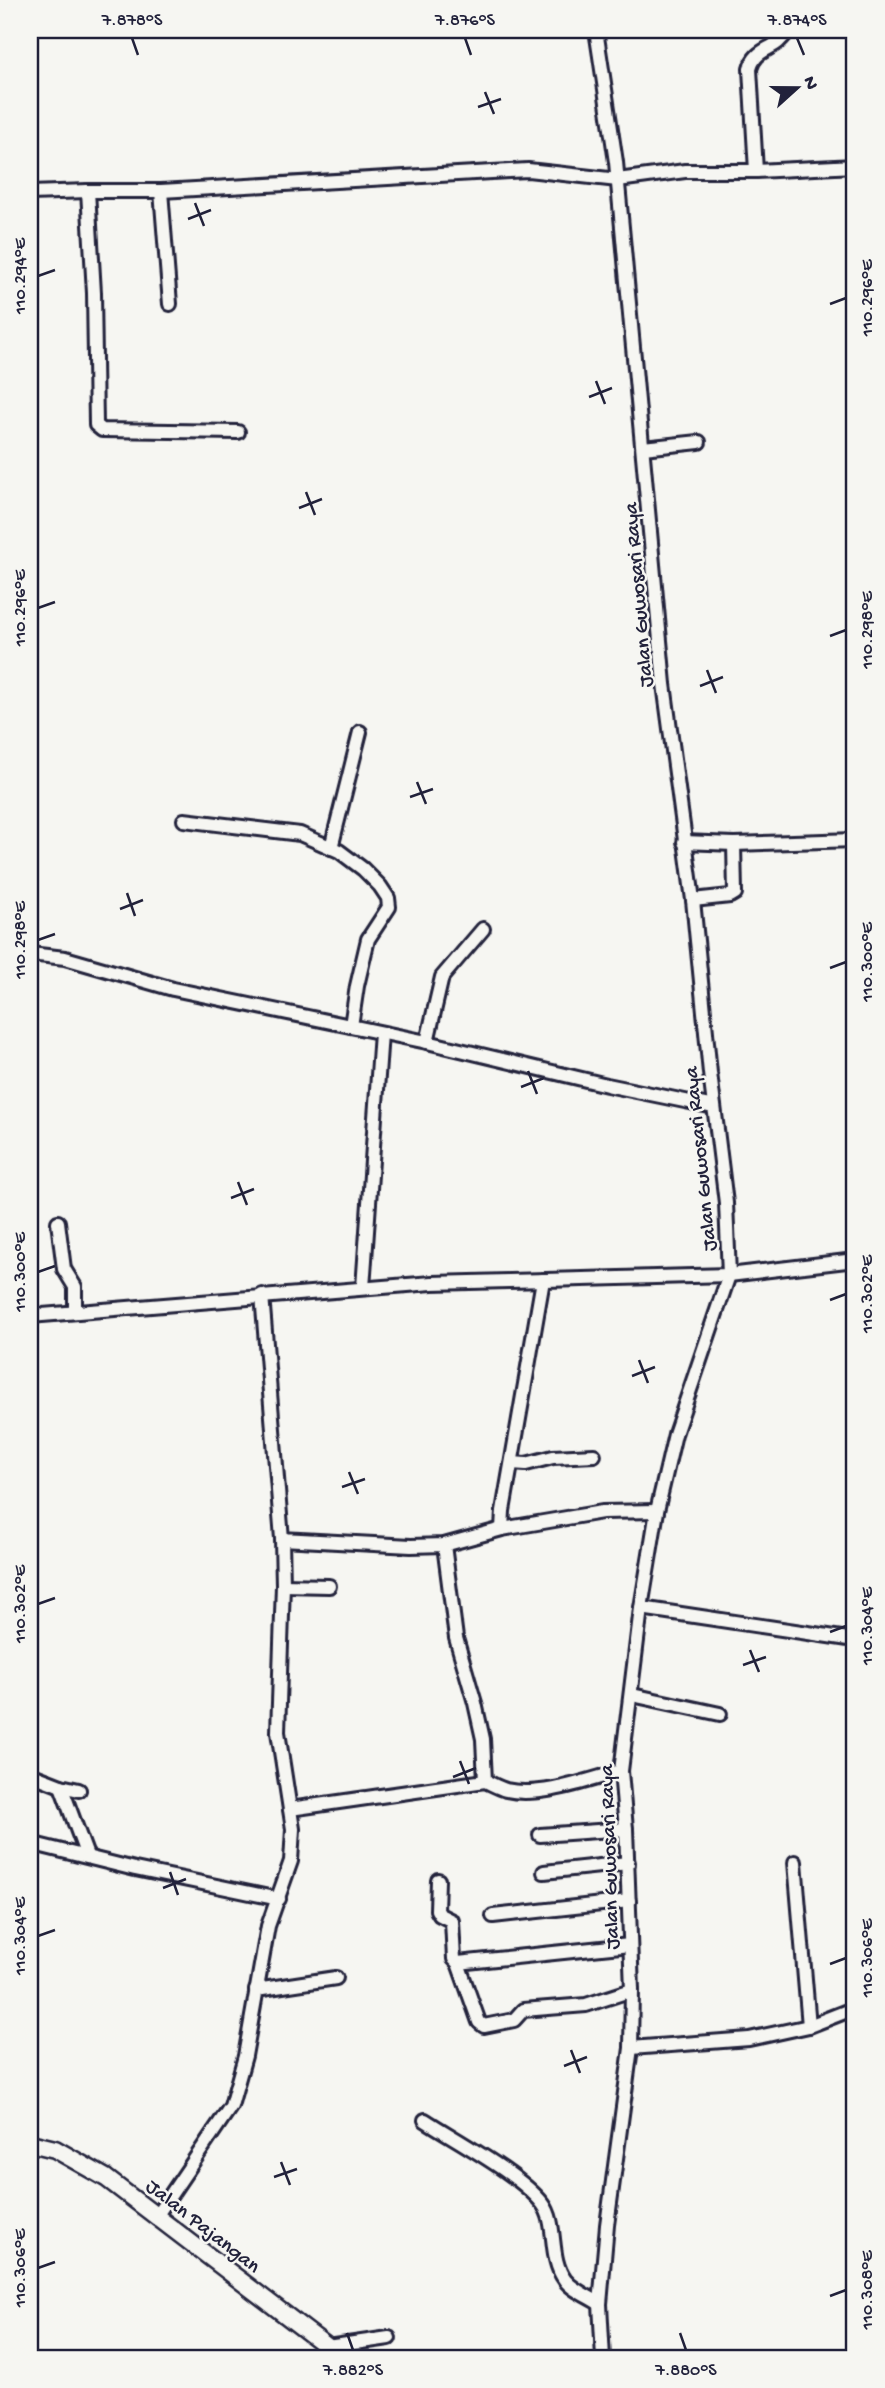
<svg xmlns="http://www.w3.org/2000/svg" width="885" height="2388" viewBox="0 0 885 2388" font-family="'Gochi Hand',sans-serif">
<rect width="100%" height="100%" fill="#f6f6f2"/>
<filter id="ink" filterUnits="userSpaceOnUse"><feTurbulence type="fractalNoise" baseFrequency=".0143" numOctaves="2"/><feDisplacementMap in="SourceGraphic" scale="14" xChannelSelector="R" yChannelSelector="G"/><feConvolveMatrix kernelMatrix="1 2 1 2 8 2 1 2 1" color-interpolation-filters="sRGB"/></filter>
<g filter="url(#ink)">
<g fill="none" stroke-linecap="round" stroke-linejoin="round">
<!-- minor casing -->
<g stroke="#22223b" stroke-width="18">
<g id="minor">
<polyline points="596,30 616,162 664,684 693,900 710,1073 726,1203 729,1275 675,1434 657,1511 641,1608 621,1771 626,1829 632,1990 631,2048 607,2225 600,2304 603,2358"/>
<path d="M756,171l-6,-102c6,-23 26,-17 38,-39"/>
<polyline points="161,191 170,304"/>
<polyline points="30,193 88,191"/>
<polyline points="238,432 102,430 96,425 94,293 88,191 161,191 528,170 618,180 685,171 756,171 855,166"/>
<polyline points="643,448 699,442"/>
<polyline points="184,820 300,834 339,851 363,869 380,886 388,898 389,907 368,939 357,986 351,1026"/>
<polyline points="684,842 734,844 855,840"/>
<polyline points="331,848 360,732"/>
<polyline points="693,900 730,896 735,893 734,844"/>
<polyline points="30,954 65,958 173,989 427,1042 607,1085 714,1107"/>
<polyline points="427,1042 442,977 483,929"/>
<polyline points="58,1222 64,1269 75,1287 75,1312"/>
<polyline points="363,1288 381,1033"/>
<polyline points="262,1295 282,1539 411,1546 444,1545 502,1529 602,1512 657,1511"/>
<polyline points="30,1316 432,1283 729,1275 855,1260"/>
<polyline points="512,1463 526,1464 553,1457 594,1455"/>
<polyline points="502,1529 503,1511 543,1280"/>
<polyline points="444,1545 456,1638 475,1703 483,1739 485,1781"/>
<polyline points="283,1585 329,1586"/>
<polyline points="641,1608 855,1640"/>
<polyline points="632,1695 720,1714"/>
<polyline points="30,1774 61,1786 79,1790"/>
<polyline points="61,1786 87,1856"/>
<path d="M290,1809l195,-28c7,3 14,7 21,9 34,8 82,-10 115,-19"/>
<polyline points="540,1835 626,1829"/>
<polyline points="30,1843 135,1869 279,1899"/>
<polyline points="795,1862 809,2026"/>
<polyline points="544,1872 628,1863"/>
<polyline points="438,1880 437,1910 440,1915 452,1921 454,1959 458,1963 630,1945"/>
<polyline points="493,1916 629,1901"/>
<polyline points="458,1963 479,2022 484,2026 514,2020 523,2010 586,2005 632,1990"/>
<polyline points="256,1990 336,1978"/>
<polyline points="631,2048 749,2039 809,2026 855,2008"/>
<path d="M425,2120c32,21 95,54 118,84 15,20 5,53 22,76 7,10 25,17 35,24"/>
<polyline points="157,2215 231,2106 245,2056 268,1926 291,1861 293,1829 278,1732 283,1585 282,1539"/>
<polyline points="327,2347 389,2338"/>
</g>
</g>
<!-- major casing -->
<g stroke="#22223b" stroke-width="21">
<polyline id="major" points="30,2143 55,2149 106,2178 342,2358"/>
</g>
<!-- minor -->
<use href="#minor" stroke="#f6f6f2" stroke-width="12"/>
<!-- major -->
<use href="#major" stroke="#f6f6f2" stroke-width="16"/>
</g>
</g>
<!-- ticks -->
<path fill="none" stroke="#22223b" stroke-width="2.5" d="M132,38l6,17M465,38l6,17M797,38l7,17M485,92l9,22M478,107l23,-8M195,203l9,23M188,219l23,-9M38,276l17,-6M830,304l16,-6M596,381l9,23M589,397l23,-9M306,492l9,23M299,508l23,-9M38,608l17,-6M830,636l16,-6M707,670l9,23M700,686l23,-9M417,782l9,22M410,797l23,-8M127,893l8,23M120,909l23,-9M38,940l17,-6M830,968l16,-6M528,1071l9,23M521,1087l23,-9M238,1182l9,23M231,1198l23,-9M38,1272l17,-6M830,1300l16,-6M639,1360l9,23M632,1376l23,-9M349,1472l9,22M342,1487l23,-8M38,1604l17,-6M830,1632l16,-6M750,1650l9,22M743,1665l23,-8M460,1761l9,23M453,1777l23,-9M170,1872l8,23M163,1888l23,-9M38,1936l17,-6M830,1964l16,-6M571,2050l9,23M564,2066l23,-9M281,2162l9,23M274,2177l23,-8M38,2268l17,-6M830,2296l16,-6M347,2333l6,17M680,2333l6,17"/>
<g text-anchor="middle" stroke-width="5" stroke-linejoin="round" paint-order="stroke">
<!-- street labels -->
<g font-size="21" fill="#22223b" stroke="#f6f6f2">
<text transform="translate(637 595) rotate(-95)" y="7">Jalan Guwosari Raya</text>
<text transform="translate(699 1159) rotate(-96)" y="7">Jalan Guwosari Raya</text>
<text transform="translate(608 1857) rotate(-92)" y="7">Jalan Guwosari Raya</text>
<text transform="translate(204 2225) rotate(38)" y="7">Jalan Pajangan</text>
</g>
</g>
<!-- margin -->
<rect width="885" height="2388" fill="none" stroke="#f6f6f2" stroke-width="77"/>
<!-- north arrow -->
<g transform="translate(797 88) rotate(69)" stroke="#f6f6f2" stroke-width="5" paint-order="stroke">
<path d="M0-5L12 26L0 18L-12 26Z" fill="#22223b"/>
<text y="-10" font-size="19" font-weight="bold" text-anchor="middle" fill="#22223b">N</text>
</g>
<rect x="38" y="38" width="808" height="2312" fill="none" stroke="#22223b" stroke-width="2.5"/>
<g font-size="18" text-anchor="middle" fill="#22223b">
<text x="132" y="25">7.878°S</text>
<text x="465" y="25">7.876°S</text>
<text x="797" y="25">7.874°S</text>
<text transform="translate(19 276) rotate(-90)" y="6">110.294°E</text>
<text transform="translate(866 298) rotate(-90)" y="6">110.296°E</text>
<text transform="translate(19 608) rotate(-90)" y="6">110.296°E</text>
<text transform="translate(866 630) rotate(-90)" y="6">110.298°E</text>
<text transform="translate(19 940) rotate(-90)" y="6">110.298°E</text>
<text transform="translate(866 962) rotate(-90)" y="6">110.300°E</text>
<text transform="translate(19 1272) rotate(-90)" y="6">110.300°E</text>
<text transform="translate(866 1294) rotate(-90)" y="6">110.302°E</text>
<text transform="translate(19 1604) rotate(-90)" y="6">110.302°E</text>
<text transform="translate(866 1626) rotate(-90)" y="6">110.304°E</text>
<text transform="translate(19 1936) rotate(-90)" y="6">110.304°E</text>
<text transform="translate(866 1958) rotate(-90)" y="6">110.306°E</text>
<text transform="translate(19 2268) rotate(-90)" y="6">110.306°E</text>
<text transform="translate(866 2290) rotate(-90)" y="6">110.308°E</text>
<text x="353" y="2375">7.882°S</text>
<text x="686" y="2375">7.880°S</text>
</g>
</svg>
